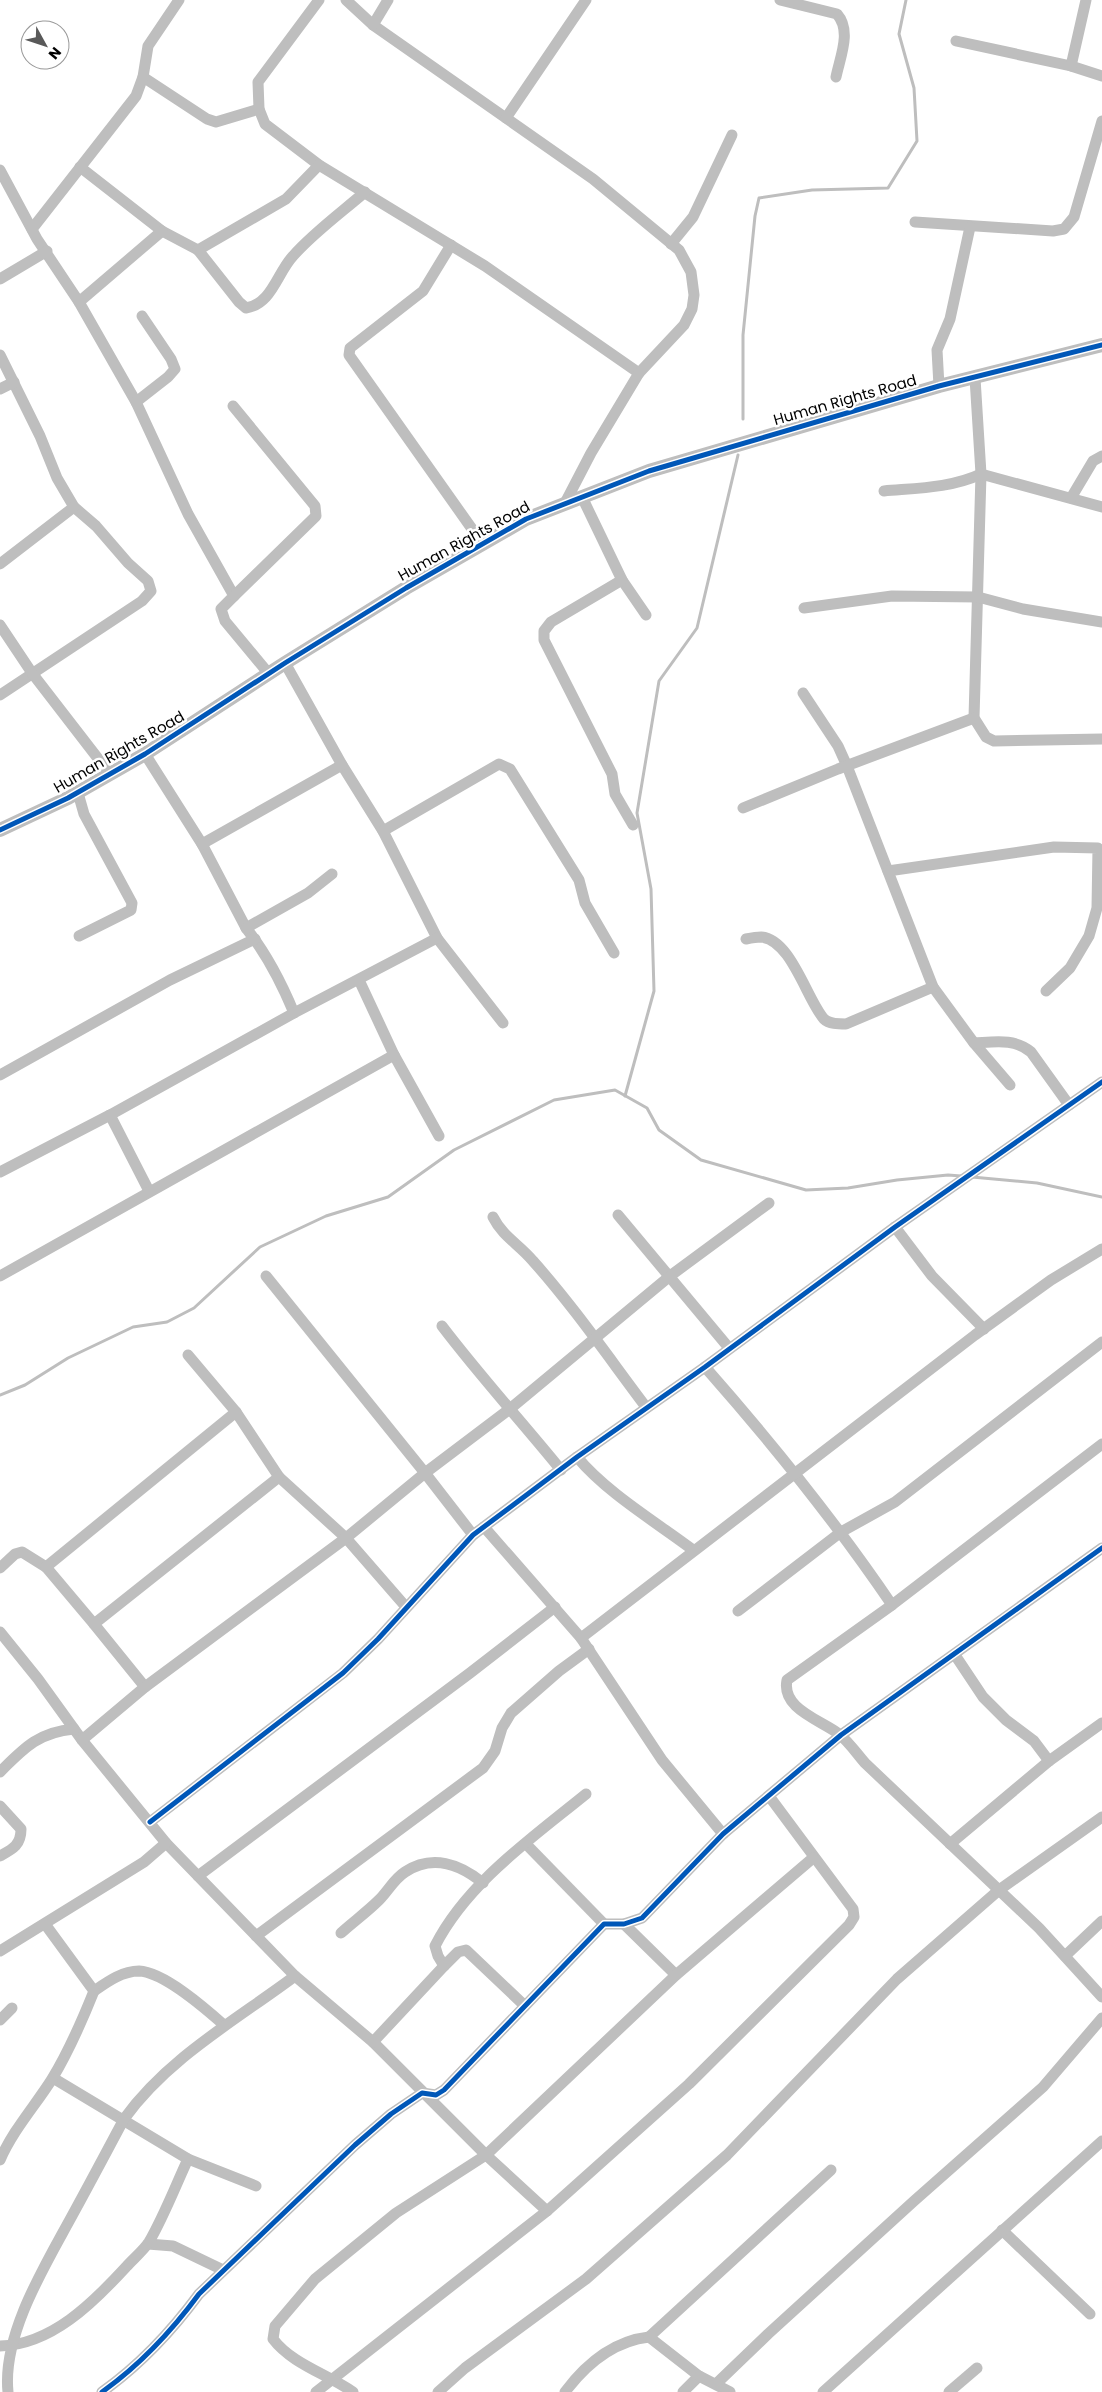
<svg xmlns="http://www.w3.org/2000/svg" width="1102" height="2392" viewBox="0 0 1102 2392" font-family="Poppins,sans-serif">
<rect width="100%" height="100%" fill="#fff"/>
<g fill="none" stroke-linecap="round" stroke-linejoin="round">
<!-- stream -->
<g stroke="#bebebe" stroke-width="3">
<polyline points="743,419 743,335 755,216 759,198 812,190 888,188 917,141 914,88 899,34 906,0"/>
<polyline points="625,1096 654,991 651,889 637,813 659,681 697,628 738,455"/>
<polyline points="972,1177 1037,1183 1102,1197"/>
<polyline points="0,1395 25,1385 68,1358 133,1327 167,1322 194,1308 260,1247 326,1216 388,1197 454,1150 554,1100 615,1090 647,1108 659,1130 701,1160 806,1190 848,1188 897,1180 948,1175 961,1176"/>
</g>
<!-- minor -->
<g stroke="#bebebe" stroke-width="11">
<polyline points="319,0 258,82 259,109 265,124 319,165 485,266 639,373"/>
<polyline points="346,0 373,25 593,179 679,250 691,272 694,295 692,309 684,325 639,373 591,453 565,503"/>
<path d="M780,0l57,14c15,17 3,43 -1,63"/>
<polyline points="373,25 388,0"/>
<polyline points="956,41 1071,66 1102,76"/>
<polyline points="1071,66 1086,0"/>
<polyline points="143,77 207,119 216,122 259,109"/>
<polyline points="506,118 586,0"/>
<polyline points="80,167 162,231 198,250 286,199 319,165"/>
<polyline points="0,170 37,239 79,302 136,402 188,514 234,596 221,609 225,621 269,674"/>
<polyline points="915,222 1053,231 1064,229 1074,217 1102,121"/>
<polyline points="32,229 136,96 143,77 148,46 179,0"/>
<polyline points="671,244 693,217 732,135"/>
<polyline points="451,245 423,291 350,348 349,355 482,543"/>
<path d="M198,250l41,52 7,6c26,-4 31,-35 47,-52 20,-23 49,-44 72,-64"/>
<polyline points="0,279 47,251"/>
<polyline points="79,302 162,231"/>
<polyline points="0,355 40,436 57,478 74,507 96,526 128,563 148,581 151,591 142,601 0,695"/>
<polyline points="975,378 981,474 974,718 986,737 994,741 1102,739"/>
<polyline points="939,386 937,350 950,319 970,227"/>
<polyline points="0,389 14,382"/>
<polyline points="136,402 168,377 175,369 171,359 142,316"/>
<polyline points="233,406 315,506 316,516 234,596"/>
<path d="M884,491c33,-3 67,-3 97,-17l121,33"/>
<polyline points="582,497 622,580 646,615"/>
<polyline points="1071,498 1093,461 1102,456"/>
<polyline points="0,564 74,507"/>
<polyline points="622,580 551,622 544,631 544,640 612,774 615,794 633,825"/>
<polyline points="804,608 892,596 978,597 1023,609 1102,622"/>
<polyline points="0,625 32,673 110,774"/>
<polyline points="285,663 342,765 383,831 437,938 503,1023"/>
<polyline points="803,693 838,746 847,766 933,987 974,1043 1010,1085"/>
<path d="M145,754l57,90 44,84c20,25 36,56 48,85"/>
<polyline points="78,793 84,814 132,903 131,910 79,936"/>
<polyline points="743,808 838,769 974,718"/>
<polyline points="383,831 499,764 510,769 579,880 585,903 614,953"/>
<polyline points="202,844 342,765"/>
<polyline points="888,871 1054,847 1098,848 1097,908 1089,936 1070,968 1046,991"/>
<polyline points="246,928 308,893 332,874"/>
<path d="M746,939c5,-1 10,-2 15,-2 30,2 46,63 63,82 5,5 14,5 22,5l87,-37"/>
<polyline points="359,980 394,1055 439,1136"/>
<path d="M974,1043c20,-1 41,-5 57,9l38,53"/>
<polyline points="0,1075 170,980 255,939"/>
<polyline points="110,1115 149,1191"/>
<polyline points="0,1172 110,1115 294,1013 437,938"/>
<polyline points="618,1215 729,1348"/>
<path d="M493,1217c10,20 26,27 40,44 41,46 76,97 113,146"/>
<polyline points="895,1227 932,1276 984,1329"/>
<polyline points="0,1276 394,1055"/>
<polyline points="266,1276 425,1473 473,1535"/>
<path d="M442,1326c38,50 80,96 119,144"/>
<polyline points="188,1355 236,1412 279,1477 346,1538 406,1607"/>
<path d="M705,1367c67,76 130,154 187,238"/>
<path d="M1102,1444l-210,161 -105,75c-6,29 34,40 52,54 10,8 18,20 26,29l174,165 63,69"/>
<path d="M577,1457c30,36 79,65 116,93"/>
<polyline points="484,1527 581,1638 662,1760 723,1834"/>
<polyline points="0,1568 15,1554 22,1552 46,1567"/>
<polyline points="738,1611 841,1532 895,1502 1102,1342"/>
<polyline points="94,1624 46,1567 236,1412"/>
<polyline points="0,1632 38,1679 82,1740 166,1843 295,1976 373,2042 486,2155 547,2211"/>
<polyline points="581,1638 975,1335 1051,1280 1102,1249"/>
<polyline points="955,1655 983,1697 1006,1720 1034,1741 1049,1761"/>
<polyline points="145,1687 94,1624 279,1477"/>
<polyline points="82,1740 145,1687 346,1538 425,1473 511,1408 670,1276 769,1203"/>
<path d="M0,1772c24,-24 39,-40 74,-43"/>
<path d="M0,1806l21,23c0,16 -8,20 -21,27"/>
<polyline points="150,1822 343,1673 378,1639 473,1535 577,1457 705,1367 895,1227 1102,1082"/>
<polyline points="526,1844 604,1924"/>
<polyline points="950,1844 1049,1761 1102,1723"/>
<polyline points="198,1876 470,1673 555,1607"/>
<polyline points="624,1924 676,1975"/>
<path d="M341,1933c12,-11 26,-21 38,-33 9,-9 15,-21 26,-28 27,-18 55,-8 78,11"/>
<polyline points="256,1936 483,1768 495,1751 502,1728 511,1713 559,1671 589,1649"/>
<polyline points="0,1951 144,1862 166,1843"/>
<polyline points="1065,1956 1102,1921"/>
<path d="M444,1966l-6,-10 -3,-10c32,-63 97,-108 151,-152"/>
<path d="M94,1991c13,-9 28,-20 45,-20 25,1 67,38 85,54"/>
<polyline points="0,2020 12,2008"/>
<polyline points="373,2042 444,1966 458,1952 466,1950 525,2006"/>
<polyline points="53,2078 188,2159 256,2186"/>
<path d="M0,2160c13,-30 35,-54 52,-81 17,-28 30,-58 42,-88l-49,-67"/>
<polyline points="1002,2230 1090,2314"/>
<polyline points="148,2244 173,2246 223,2270"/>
<path d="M0,2346c51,-1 93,-43 126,-79 7,-8 17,-16 23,-25 15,-26 26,-55 39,-83"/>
<polyline points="716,2384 768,2334 914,2201 1043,2087 1102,2018"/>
<path d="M8,2392c-6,-58 38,-128 65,-178 17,-31 34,-63 51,-95 44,-61 112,-99 171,-143"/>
<path d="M102,2392c38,-27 69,-60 97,-98l156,-149 36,-31 31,-21 14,2 8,-5 160,-166h20l18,-6 81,-84 118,-99 261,-187"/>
<polyline points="316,2392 547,2211 689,2084 849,1925 854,1917 853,1909 769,1796"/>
<path d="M353,2392c-26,-18 -61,-28 -80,-53l2,-13 40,-47 81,-66 90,-58 190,-180 137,-117"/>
<polyline points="438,2392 465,2368 586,2279 727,2155 897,1979 999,1890 1102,1817"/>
<path d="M565,2392c21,-28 49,-51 84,-55"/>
<polyline points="683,2392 699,2376"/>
<polyline points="730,2392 699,2376 649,2337 831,2170"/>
<polyline points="823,2392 1102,2141"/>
<polyline points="949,2392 977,2368"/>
</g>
<!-- tertiary -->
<polyline stroke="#bebebe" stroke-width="14" points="0,830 68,798 145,754 285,663 406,588 526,519 649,471 939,386 1102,345"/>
<!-- cycleway casing -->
<g stroke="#fff" stroke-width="8">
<g id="cycleway">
<polyline points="0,830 68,798 145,754 285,663 406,588 526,519 649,471 939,386 1102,345"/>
<polyline points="150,1822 343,1673 378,1639 473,1535 577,1457 705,1367 895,1227 1102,1082"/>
<path d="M102,2392c38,-27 69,-60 97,-98l156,-149 36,-31 31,-21 14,2 8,-5 160,-166h20l18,-6 81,-84 118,-99 261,-187"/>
</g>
</g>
<!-- cycleway -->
<use href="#cycleway" stroke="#0057b8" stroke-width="5"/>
</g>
<g text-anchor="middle" stroke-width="5" stroke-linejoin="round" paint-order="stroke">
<!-- street labels -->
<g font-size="15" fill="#000" stroke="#fff">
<text transform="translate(845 400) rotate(-16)" y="5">Human Rights Road</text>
<text transform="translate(464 541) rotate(-29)" y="5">Human Rights Road</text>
<text transform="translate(119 752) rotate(-30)" y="5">Human Rights Road</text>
</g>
</g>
<!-- north arrow -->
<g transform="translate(45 45) rotate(130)"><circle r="24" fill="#ffffff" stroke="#999999"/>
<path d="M0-4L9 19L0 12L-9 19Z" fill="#595959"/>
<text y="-8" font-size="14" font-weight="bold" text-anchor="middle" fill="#000000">N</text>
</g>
</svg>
